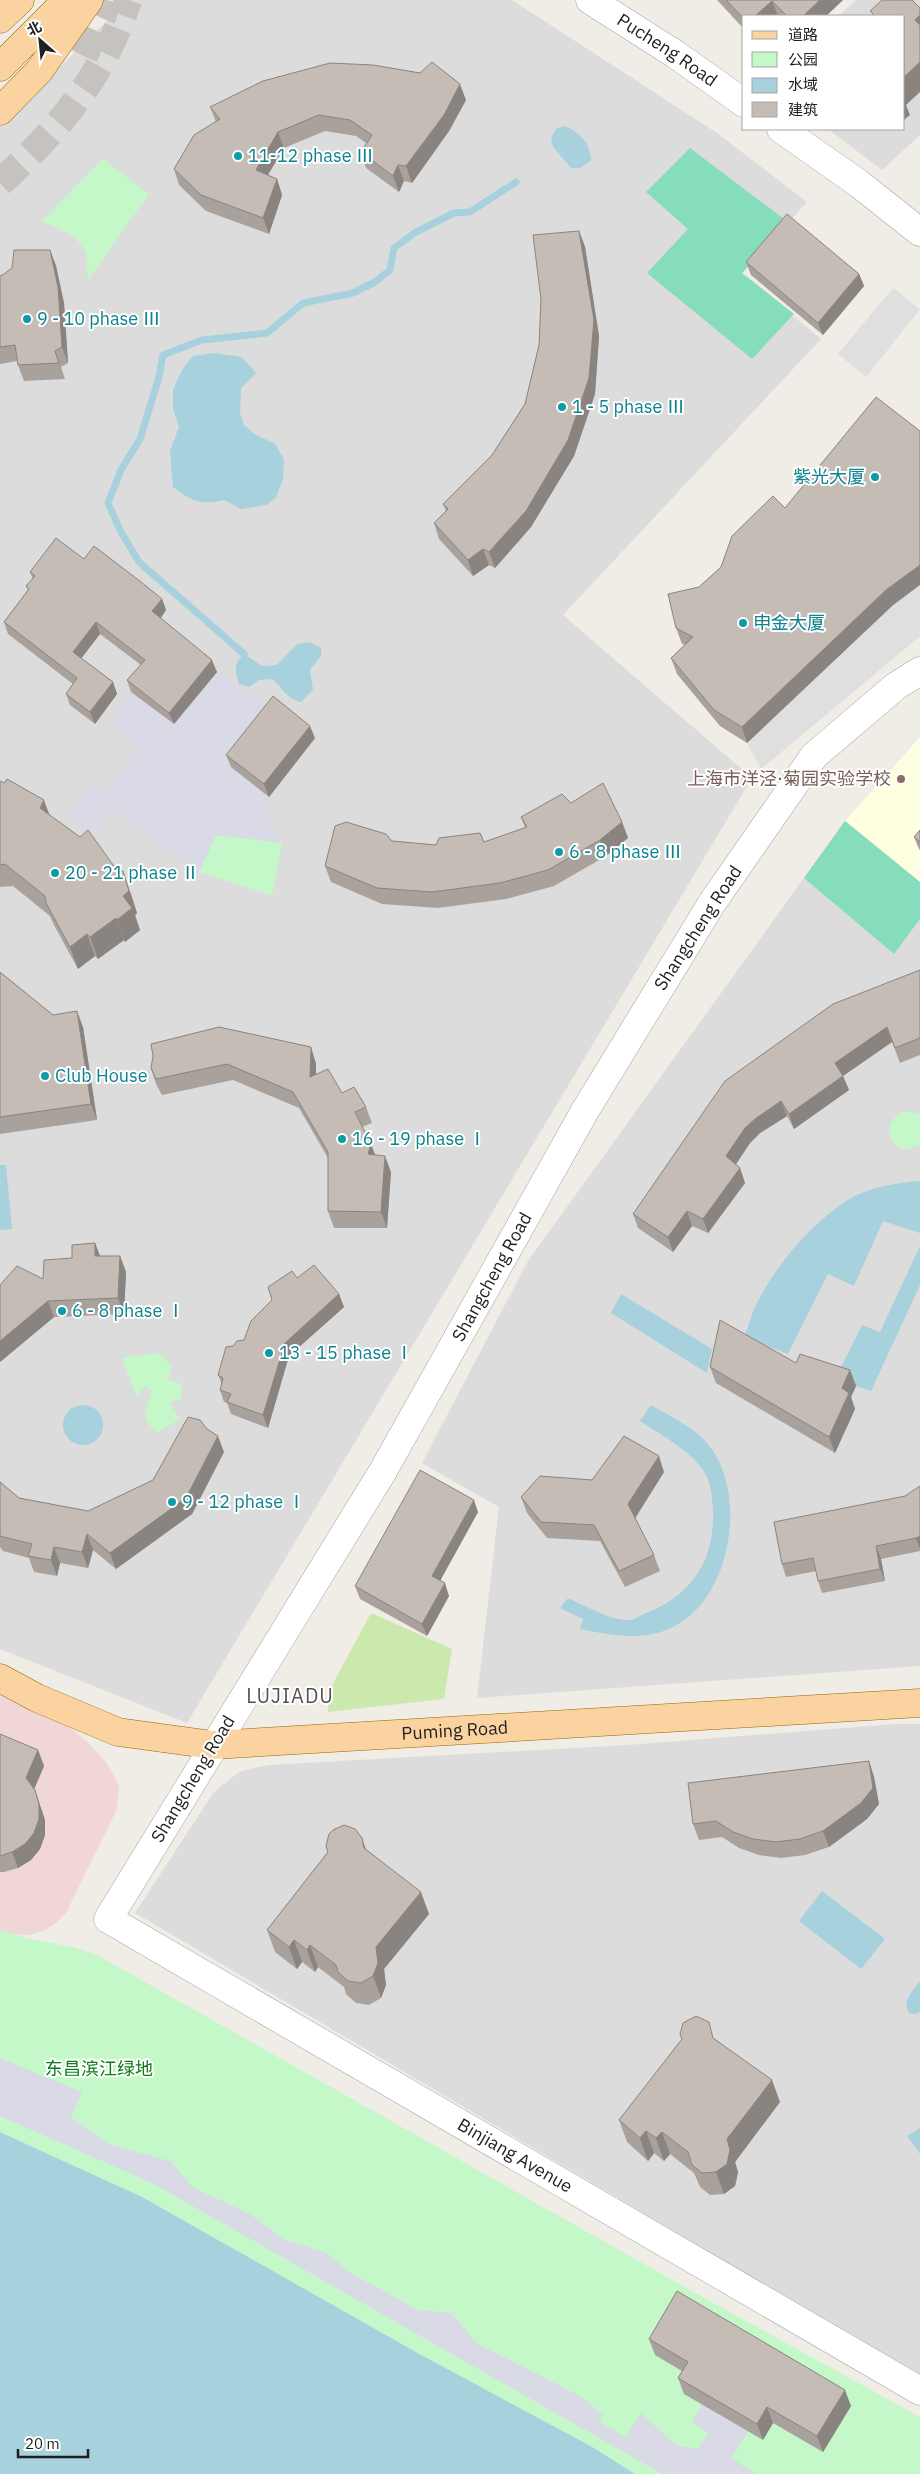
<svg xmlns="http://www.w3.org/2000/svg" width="920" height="2474" viewBox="0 0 920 2474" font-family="'IBM Plex Sans','Noto Sans SC',sans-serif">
<rect width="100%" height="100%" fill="#f0ece6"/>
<!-- residential -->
<g fill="#dddcdc">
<polygon points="128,0 512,0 717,133 807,202 742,274 821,339 563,615 752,778 187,1723 0,1649 0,126"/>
<polygon points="856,0 920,0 920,135 882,170 828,129 904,129 904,16 839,16"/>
<polygon points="845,821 920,882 920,1666 477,1698 499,1507 422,1463 528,1261"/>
<polygon points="895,1724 920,1724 920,2376 135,1913 214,1792 239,1772 254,1768 269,1765 628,1745"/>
</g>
<!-- commercial -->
<polygon fill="#f0d6d6" points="0,1690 67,1725 88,1743 106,1762 119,1785 117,1809 66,1913 56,1923 43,1931 28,1935 11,1934 0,1929"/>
<!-- education -->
<polygon fill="#fefee0" points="920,737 920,882 845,821"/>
<!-- grass -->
<polygon fill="#cbe9ad" points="371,1613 452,1649 444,1699 328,1712 329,1691"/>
<!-- park -->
<g fill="#c4f8c8">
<polygon points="103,159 149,194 88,280 86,252 74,236 42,221"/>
<polygon points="216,835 282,843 272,895 199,872"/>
<path d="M907,1111l13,4v30l-14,5c-24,-7 -21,-34 1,-39z"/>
<path d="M160,1353l12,14 -4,13 14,4 -1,15 -12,3 11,17 -23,14c-20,-20 -9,-20 -6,-42l-6,-5 -8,11 -15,-39z"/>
<path d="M0,1929c31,14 67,13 99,27l591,334 230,127v57h-285l-41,-26 -171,-92 -281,-159 -142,-65z"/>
</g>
<!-- pitch -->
<g fill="#86ddbb">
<polygon points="690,148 788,222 742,273 794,314 752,359 647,273 688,229 646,192"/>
<polygon points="845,821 920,882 920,919 894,954 804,878"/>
</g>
<!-- parking -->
<g fill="#dfdfdf">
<polygon points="893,288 920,309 866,377 838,354"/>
<polygon points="920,585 920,636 761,769 747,743 892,606"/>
</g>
<!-- plaza -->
<g fill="#dadae6">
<polygon points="217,672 277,708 267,818 282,843 216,835 199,872 110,810 91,835 66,816 92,781 106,791 140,747 108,723 131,692 174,724"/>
<polygon points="0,2058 82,2092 71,2118 111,2145 170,2161 194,2188 250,2214 285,2240 327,2253 349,2272 418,2310 451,2313 478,2344 580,2396 603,2415 599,2422 626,2437 641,2413 676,2445 698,2449 708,2433 692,2422 707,2395 754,2423 731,2458 756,2474 662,2474 154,2184 0,2116"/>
</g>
<!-- water -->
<g fill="#a7d1dc">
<path d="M563,126c16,4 28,18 28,35l-11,7h-9l-18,-21 -2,-9 5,-9z"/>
<path d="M214,353l28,4 14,16 -15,15 -1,25 4,12 9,8 22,11 9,15 -1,20 -7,18 -9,8 -26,4 -17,-9c-21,6 -34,1 -51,-13l-3,-36 9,-24 -6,-18v-19l9,-20 11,-14z"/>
<path d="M310,642l11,6v8l-11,14 3,20 -12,12c-16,-4 -18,-14 -29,-23l-13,1 -10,7 -10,-3c-4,-14 -6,-20 5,-30l18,12 15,-1 20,-21z"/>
<polygon points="0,1165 6,1165 12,1229 0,1230"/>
<path d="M920,1181v52l-37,-12 -29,65 -26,-12 -40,80 -44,-17c5,-12 8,-25 14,-36 20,-38 52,-76 88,-100 22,-14 50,-18 74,-20z"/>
<polygon points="920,1246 920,1285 871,1391 835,1379 862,1325 880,1332"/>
<polygon points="621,1294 712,1349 707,1373 611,1313"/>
<path d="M651,1405c19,11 42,22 56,38 42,48 25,156 -34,184 -30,15 -62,8 -93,2l3,-10 -23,-11 8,-10c16,7 43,23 61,22 5,0 12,-5 17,-7 47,-18 69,-54 67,-103 -1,-15 -2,-28 -10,-40 -14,-20 -43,-36 -63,-49z"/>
<circle cx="83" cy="1425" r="20"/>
<polygon points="822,1891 885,1939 861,1969 799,1921"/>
<path d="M920,1981v31l-4,2 -7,-1c-7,-13 3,-21 11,-32z"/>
<polygon points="920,2128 920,2154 907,2136"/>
<polygon points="0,2132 142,2197 423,2356 594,2448 635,2474 0,2474"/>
</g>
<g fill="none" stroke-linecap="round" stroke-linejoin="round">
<!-- stream -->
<polyline stroke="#a7d1dc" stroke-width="7" points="244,654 139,562 121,532 108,503 121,470 140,439 159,377 163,355 202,340 267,333 303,303 353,293 375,282 390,270 394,248 416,232 454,213 470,212 516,182"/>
<!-- major-tunnel -->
<g stroke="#c6c3be" stroke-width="28" stroke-dasharray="28 14" stroke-linecap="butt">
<polyline points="84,56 103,15 107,0"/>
<path d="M0,183c58,-53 104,-107 128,-183"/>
</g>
<!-- minor casing -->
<g stroke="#a6a6a6" stroke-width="29">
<g id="minor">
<path id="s1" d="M590,0l85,54 69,49"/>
<polyline points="781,129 858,183 920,232"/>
<path id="s2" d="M920,671l-24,15 -82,70 -102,147 -126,206 -203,362 -275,448 812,472"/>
</g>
</g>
<!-- major casing -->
<g stroke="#976603" stroke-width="29">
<g id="major">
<polyline points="0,19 20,0"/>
<polyline points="0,67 67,0"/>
<polyline points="0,111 39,71 89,0"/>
<path id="s3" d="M0,1678l37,20 81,34 95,13 707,-42"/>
</g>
</g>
<!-- minor -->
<use href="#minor" stroke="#fff" stroke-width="28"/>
<!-- major -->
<use href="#major" stroke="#fad3a1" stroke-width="28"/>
</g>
<!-- wall -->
<g fill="#a9a29c">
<polygon points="717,0 843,0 826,16 744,16 744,29"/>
<polygon points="466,100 449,131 412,183 404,181 399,192 366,168 361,152 366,143 356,136 325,131 284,148 268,175 277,179 282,195 269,234 206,211 179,185 174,169 216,122 210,107"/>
<polygon points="579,231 585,247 599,336 595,394 574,456 531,527 495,568 489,565 473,576 439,539 434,523 446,511 443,504 492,455 525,404"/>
<polygon points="50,250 56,266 64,303 68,363 61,367 65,379 24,381 18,365 17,361 0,364 0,276"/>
<polygon points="746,262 859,274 864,286 823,335 751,275"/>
<polygon points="785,508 892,606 747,743 720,726 677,674 671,658 685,645 682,644 676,628 699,587"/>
<polygon points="84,559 162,599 166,610 161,618 217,672 174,724 131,692 127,680 141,665 100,634 81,658 113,682 117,694 95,724 70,705 66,694 73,684 8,634 4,622 28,590 26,586 33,579 30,572"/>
<polygon points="315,738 269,797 231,767 226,755"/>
<polygon points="0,781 49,815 131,893 137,913 135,915 140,930 125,942 124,940 98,959 95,956 78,969 54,925 50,916 13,886 0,887"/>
<polygon points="571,803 622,822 628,838 606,856 554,886 506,899 438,908 382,904 331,882 325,866 392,841 436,845 484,842 525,828 521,817"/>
<polygon points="920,830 920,850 919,849 914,837"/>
<polygon points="920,970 920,1055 900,1063 892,1042 843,1076 849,1090 794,1129 787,1116 760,1133 750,1143 736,1164 740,1168 745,1183 708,1233 692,1226 673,1252 638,1228 633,1214"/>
<polygon points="0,972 53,1015 83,1027 97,1120 0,1134"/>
<polygon points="311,1047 316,1064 316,1074 342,1093 366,1107 372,1123 362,1127 375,1155 391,1172 387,1228 334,1228 328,1211 328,1158 299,1108 233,1080 162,1095 156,1084 151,1068"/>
<polygon points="95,1243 100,1256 120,1256 126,1272 124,1314 54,1317 0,1362 43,1279"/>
<polygon points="297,1278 339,1294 344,1307 289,1356 268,1428 231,1414 227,1403 224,1402 220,1390 222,1384 218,1375 233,1346 244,1340"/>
<polygon points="796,1363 850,1370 856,1386 851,1397 855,1409 835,1453 716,1383 710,1367"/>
<polygon points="224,1452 192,1514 116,1569 93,1550 88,1568 60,1563 57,1576 34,1572 29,1558 3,1551 0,1547 0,1482 19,1498 88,1511"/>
<polygon points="664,1472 635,1518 654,1555 660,1571 625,1587 600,1541 547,1538 527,1513 521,1497 592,1480"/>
<polygon points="920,1486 920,1551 881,1559 885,1581 822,1593 818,1581 816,1571 786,1577 782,1564 905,1496"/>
<polygon points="478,1512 440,1581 449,1596 427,1636 360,1599 355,1586"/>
<polygon points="0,1734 38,1750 44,1766 34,1789 45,1820 45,1835 40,1849 31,1860 18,1868 4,1872 0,1872"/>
<polygon points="869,1761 874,1777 879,1804 867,1819 829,1847 805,1855 781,1858 759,1855 739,1848 722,1837 699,1840 693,1824"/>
<polygon points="367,1850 429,1914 384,1969 386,1985 381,1998 369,2005 356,2003 346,1994 344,1987 318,1967 315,1972 302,1962 297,1969 275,1952 267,1930 328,1852"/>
<polygon points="715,2039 780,2102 735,2162 738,2172 735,2186 724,2194 710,2195 700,2187 694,2173 670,2154 664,2161 654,2153 648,2161 627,2142 619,2120"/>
<polygon points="649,2339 851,2406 823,2452 773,2423 763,2440 684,2394 678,2378 682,2371 655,2355"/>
</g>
<!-- shaded-wall -->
<g fill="#89847f">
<polygon points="820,0 843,0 826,16 803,16"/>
<polygon points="772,1 778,16 755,16"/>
<polygon points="920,15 920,35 915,20"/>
<polygon points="920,62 920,92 906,105 910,115 904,120 904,77"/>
<polygon points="460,84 466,100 449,131 412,183 406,166"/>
<polygon points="278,132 284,148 261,186 256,170"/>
<polygon points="398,165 404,181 399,192 393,176"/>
<polygon points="277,179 282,195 269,234 263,218"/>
<polygon points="579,231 585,247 599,336 595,394 574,456 531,527 495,568 489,552"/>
<polygon points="50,250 56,266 64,303 68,363 62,347"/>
<polygon points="859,274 864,286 823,335 818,323"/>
<polygon points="483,549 489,565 473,576 468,560"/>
<polygon points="920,565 920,585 892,606 747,743 742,727 886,590"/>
<polygon points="162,599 166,610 157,623 152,611"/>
<polygon points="96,622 100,634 77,664 73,652"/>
<polygon points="212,660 217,672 174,724 169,713"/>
<polygon points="113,682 117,694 95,724 90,712"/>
<polygon points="310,726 315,738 269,797 264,784"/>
<polygon points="44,800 52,822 40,808"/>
<polygon points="622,822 628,838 606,856 600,840"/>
<polygon points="123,871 137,913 135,915 140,930 125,942 117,920 123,896"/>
<polygon points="116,918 124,940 98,959 90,937"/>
<polygon points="87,934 95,956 78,969 70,947"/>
<polygon points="77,1011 83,1027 97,1120 91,1104"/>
<polygon points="887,1027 892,1042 840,1078 835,1063"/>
<polygon points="311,1047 316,1064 316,1093 310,1077"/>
<polygon points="843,1076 849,1090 794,1129 789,1114"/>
<polygon points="781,1101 787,1116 760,1133 750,1143 732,1170 726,1156 745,1128 755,1119"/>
<polygon points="371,1144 377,1160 368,1154"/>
<polygon points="385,1156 391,1172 387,1228 381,1212"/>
<polygon points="740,1168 745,1183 708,1233 703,1219"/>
<polygon points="687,1211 692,1226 673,1252 668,1237"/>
<polygon points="95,1243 101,1259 95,1256"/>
<polygon points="120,1256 126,1272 124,1314 118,1298"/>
<polygon points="339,1294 344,1307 289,1356 268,1428 263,1415 285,1343"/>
<polygon points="48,1301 54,1317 0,1362 0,1341"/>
<polygon points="850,1370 856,1386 851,1397 855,1409 835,1453 829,1437 842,1388"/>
<polygon points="218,1436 224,1452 192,1514 116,1569 110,1553"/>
<polygon points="659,1456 664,1472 634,1520 628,1504"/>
<polygon points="474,1500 478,1512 436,1588 432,1576"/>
<polygon points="87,1534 93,1550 88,1568 82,1552"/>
<polygon points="920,1536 920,1549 916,1538"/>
<polygon points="876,1546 881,1559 885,1581 880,1569"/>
<polygon points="54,1547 60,1563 57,1576 51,1560"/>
<polygon points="445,1583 449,1596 427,1636 422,1624"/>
<polygon points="38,1750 44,1766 32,1794 26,1778"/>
<polygon points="869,1761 874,1777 879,1804 867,1819 829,1847 823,1831"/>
<polygon points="35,1790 45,1820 45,1835 40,1849 31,1860 18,1868 12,1852"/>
<polygon points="362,1838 370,1861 364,1848"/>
<polygon points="421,1892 429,1914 384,1969 386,1985 381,1998 373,1976 376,1947"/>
<polygon points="294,1940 302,1962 297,1969 289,1947"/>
<polygon points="310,1945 318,1967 315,1972 307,1950"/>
<polygon points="772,2080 780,2102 735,2162 738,2172 735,2186 724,2194 716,2172 727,2139"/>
<polygon points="646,2131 654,2153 648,2161 640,2138"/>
<polygon points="662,2132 670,2154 664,2161 656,2138"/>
<polygon points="845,2390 851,2406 823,2452 817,2436"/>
<polygon points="767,2407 773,2423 763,2440 757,2424"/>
</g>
<!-- building -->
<g fill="#c4bcb5" stroke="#89847f">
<polygon points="726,0 820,0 803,16 787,16 772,1 755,16 744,16 744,19"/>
<polygon points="882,0 912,0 920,8 920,15 915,20 920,25 920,62 904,77 904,16 875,16 870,11"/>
<polygon points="432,62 460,84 444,115 406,166 398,165 393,176 361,152 372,135 350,120 319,115 278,132 256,170 277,179 263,218 201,195 174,169 194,135 220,119 210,107 263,81 330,63 373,65 420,73"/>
<polygon points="787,214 859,274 818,323 746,262"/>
<polygon points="579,231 594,320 589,378 568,440 526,511 489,552 483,549 468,560 434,523 448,509 443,504 492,455 525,404 539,345 541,299 533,235"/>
<polygon points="14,250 50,250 58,287 62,347 55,351 59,363 18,365 15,345 0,347 0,276 4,274 12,268"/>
<polygon points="876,397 920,431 920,565 886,590 742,727 714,710 671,658 693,637 676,628 668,594 699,587 721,567 732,536 773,496 785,508"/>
<polygon points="56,538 84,559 94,546 141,582 162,599 152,611 212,660 169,713 127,680 145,660 96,622 73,652 113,682 90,712 66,694 77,678 4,622 29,589 26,586 35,576 30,572"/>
<polygon points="273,696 310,726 264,784 226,755"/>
<polygon points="7,779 44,800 40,808 80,837 88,830 116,869 123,871 129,891 123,896 132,908 117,920 116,918 90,937 87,934 70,947 46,903 45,896 5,864 0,865 0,781 5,783"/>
<polygon points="603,783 622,822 600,840 548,870 500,883 432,892 377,888 325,866 335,826 346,822 386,834 392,841 436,845 439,838 480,833 484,842 527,827 521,817 562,794 571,803"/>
<polygon points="920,830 920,842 914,837"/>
<polygon points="920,970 920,1038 895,1048 887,1027 835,1063 843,1076 789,1114 781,1101 755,1119 745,1128 726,1156 740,1168 703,1219 687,1211 668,1237 633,1214 725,1081 833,1004"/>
<polygon points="0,972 53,1015 77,1011 91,1104 0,1117"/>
<polygon points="219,1027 311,1047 310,1077 328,1069 342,1093 354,1087 366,1107 355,1112 371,1144 368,1154 385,1156 381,1212 328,1211 328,1152 293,1092 227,1064 156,1079 151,1068 153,1056 151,1044"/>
<polygon points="95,1243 95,1256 120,1256 118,1298 48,1301 0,1341 0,1285 17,1266 43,1279 44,1260 72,1258 72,1245"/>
<polygon points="314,1265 339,1294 285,1343 263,1415 227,1402 231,1394 220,1390 223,1378 218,1375 226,1347 233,1346 237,1341 244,1340 251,1321 272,1300 268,1287 292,1271 297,1278"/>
<polygon points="720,1320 796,1363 800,1354 850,1370 842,1388 849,1393 829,1437 710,1367"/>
<polygon points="188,1417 200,1420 207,1429 218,1436 186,1498 110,1553 87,1534 82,1552 54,1547 51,1560 28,1556 32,1544 0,1536 0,1482 19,1498 88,1511 153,1480"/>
<polygon points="624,1436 659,1456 628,1504 654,1555 619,1571 594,1525 541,1522 521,1497 540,1476 592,1480"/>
<polygon points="420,1470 474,1500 432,1576 445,1583 422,1624 355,1586"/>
<polygon points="920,1486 920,1536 916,1538 876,1546 880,1569 818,1581 813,1558 782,1564 774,1522 905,1496"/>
<polygon points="0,1734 38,1750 26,1778 35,1790 39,1804 39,1819 34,1833 25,1844 12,1852 0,1856"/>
<polygon points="869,1761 873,1788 861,1803 823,1831 800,1839 776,1842 753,1839 733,1832 716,1821 693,1824 688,1783"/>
<polygon points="344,1825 355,1829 362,1838 364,1848 421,1892 376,1947 378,1963 373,1976 361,1983 348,1981 338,1972 336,1965 310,1945 307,1950 294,1940 289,1947 267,1930 328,1852 326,1846 329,1834 333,1830"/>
<polygon points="696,2016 709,2022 713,2038 772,2080 727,2139 730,2150 727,2164 716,2172 702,2173 692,2165 688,2152 662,2132 656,2138 646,2131 640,2138 619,2120 682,2039 680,2034 683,2023"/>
<polygon points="677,2291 845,2390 817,2436 767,2407 757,2424 678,2378 688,2362 649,2339"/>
</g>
<!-- markers -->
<g fill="#0f9aa8" stroke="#fff" stroke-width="2">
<circle cx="238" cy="156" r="5"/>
<circle cx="27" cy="319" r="5"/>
<circle cx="562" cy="407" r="5"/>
<circle cx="875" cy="477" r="5"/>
<circle cx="743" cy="623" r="5"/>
<circle cx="559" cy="852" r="5"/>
<circle cx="55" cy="873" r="5"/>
<circle cx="45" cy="1076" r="5"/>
<circle cx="342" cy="1139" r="5"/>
<circle cx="62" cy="1311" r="5"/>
<circle cx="269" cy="1353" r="5"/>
<circle cx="172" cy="1502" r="5"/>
</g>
<circle fill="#8d6e63" stroke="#fff" stroke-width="2" cx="901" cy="779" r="5"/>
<g text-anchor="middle" stroke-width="4" stroke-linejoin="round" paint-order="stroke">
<!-- street labels -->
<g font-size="18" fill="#1f1f1f" stroke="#fff">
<text dy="6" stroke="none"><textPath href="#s1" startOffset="92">Pucheng Road</textPath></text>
<text transform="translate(698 928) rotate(-57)" y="6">Shangcheng Road</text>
<text transform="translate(492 1277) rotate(-61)" y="6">Shangcheng Road</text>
<text dy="6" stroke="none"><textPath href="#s3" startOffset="468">Puming Road</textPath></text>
<text transform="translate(193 1779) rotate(-59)" y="6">Shangcheng Road</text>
<text dy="6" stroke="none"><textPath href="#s2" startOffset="1968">Binjiang Avenue</textPath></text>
</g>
<!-- culture labels -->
<g font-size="18" fill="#0d838f" stroke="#fff" text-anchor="start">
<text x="248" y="162">11-12 phase Ⅲ</text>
<text x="37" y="325">9 - 10 phase Ⅲ</text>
<text x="572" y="413">1 - 5 phase Ⅲ</text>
<text x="865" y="483" text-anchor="end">紫光大厦</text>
<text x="753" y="629">申金大厦</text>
<text x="569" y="858">6 - 8 phase Ⅲ</text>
<text x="65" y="879">20 - 21 phase Ⅱ</text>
<text x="55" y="1082">Club House</text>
<text x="352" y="1145">16 - 19 phase Ⅰ</text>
<text x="72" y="1317">6 - 8 phase Ⅰ</text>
<text x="279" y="1359">13 - 15 phase Ⅰ</text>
<text x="182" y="1508">9 - 12 phase Ⅰ</text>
</g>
<!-- education labels -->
<g font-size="18" fill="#785e54" stroke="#fff" text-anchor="end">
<text x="891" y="785">上海市洋泾·菊园实验学校</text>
</g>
<!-- park labels -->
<g font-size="18" fill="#0e7d17" stroke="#fff">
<text x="99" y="2075">东昌滨江绿地</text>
</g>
<!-- quarter labels -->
<g font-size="20" letter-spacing="1" fill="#525252" stroke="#fff">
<text x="290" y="1703">LUJIADU</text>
</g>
</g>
<!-- legend -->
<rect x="742" y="15" width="162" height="115" fill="#ffffff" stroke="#a5a5a5"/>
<rect x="752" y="31" width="25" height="8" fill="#fad3a1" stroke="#a5a5a5"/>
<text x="788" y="40" font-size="15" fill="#1f1f1f">道路</text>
<rect x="752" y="52" width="25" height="15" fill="#c4f8c8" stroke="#a5a5a5"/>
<text x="788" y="65" font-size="15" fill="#1f1f1f">公园</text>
<rect x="752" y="78" width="25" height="15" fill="#a7d1dc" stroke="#a5a5a5"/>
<text x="788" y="90" font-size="15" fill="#1f1f1f">水域</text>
<rect x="752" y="102" width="25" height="15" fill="#c4bcb5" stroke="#a5a5a5"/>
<text x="788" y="115" font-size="15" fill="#1f1f1f">建筑</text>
<!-- north arrow -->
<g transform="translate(40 40) rotate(333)" stroke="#ffffff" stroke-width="4" paint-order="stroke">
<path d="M0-4L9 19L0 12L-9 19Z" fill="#1f1f1f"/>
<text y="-8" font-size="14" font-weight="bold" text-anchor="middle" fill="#1f1f1f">北</text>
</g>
<!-- scale -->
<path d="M18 2449v8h70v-8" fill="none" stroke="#1f1f1f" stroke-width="2.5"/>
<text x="25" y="2449" font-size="15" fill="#1f1f1f" stroke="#ffffff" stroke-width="4" paint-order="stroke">20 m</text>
</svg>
